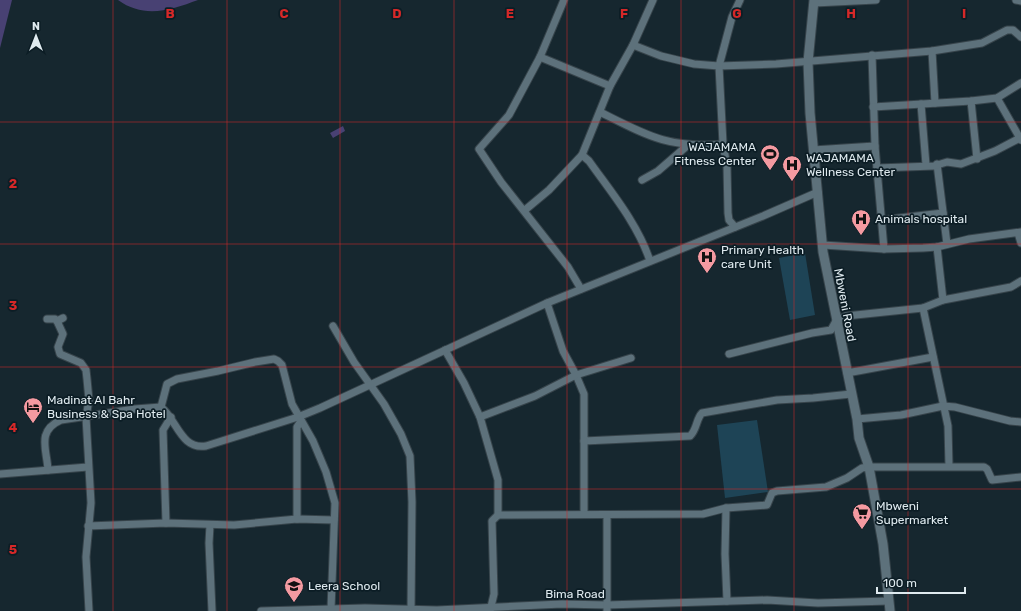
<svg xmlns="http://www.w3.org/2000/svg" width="1021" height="611" viewBox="0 0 1021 611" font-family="Rubik,sans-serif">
<rect width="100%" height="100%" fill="#16272f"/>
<!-- green -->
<g fill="#1e4456">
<polygon points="805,253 815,315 790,320 779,258"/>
<polygon points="757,420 768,492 725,498 717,425"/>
</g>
<!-- water -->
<g fill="#484173">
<polygon points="0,0 12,0 0,48"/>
<path d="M118,0h80c-27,10 -54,19 -80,0z"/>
<polygon points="343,126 345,131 333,138 330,133"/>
</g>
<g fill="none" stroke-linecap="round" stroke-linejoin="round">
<!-- minor casing -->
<g stroke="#37444b" stroke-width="9">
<g id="minor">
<polyline points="564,0 540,57 509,115 479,149 501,182 568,267 581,289"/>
<polyline points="1016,0 1021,1"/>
<polyline points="814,3 876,0"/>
<polyline points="633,45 661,56 694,64 719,66 776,64 932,51 982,43 1007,30 1013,30 1021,37"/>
<polyline points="932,51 935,103"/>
<polyline points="872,55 875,146 884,249"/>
<polyline points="540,57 610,86"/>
<polyline points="997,98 1021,140"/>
<polyline points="971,101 977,159"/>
<polyline points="921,104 926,165"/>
<polyline points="873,107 971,101 997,98 1021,83"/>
<path d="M600,112c46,23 69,37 123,32"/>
<polyline points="813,150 875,146"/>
<path d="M582,155l7,6c22,31 49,63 61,100"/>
<polyline points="937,164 947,244"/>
<polyline points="877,168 934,166 947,162 961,164 995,151 1020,138"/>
<polyline points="642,180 658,171 688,145"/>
<polyline points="525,210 549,190 582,155 610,86 633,45 653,0"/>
<polyline points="882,220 943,213"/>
<polyline points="735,227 729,220 728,213 727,166 723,144 719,66 732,17 740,0"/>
<polyline points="1018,233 1021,243"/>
<polyline points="823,245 884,249 923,248 937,247 969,239 1021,232"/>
<polyline points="937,247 943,300"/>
<path d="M547,303l16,48 13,24 8,19v47l106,-5c7,-6 6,-17 12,-23l75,-13 36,-2 38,-4"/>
<polyline points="923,308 948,426 949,466"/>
<polyline points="47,319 55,319 57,321 63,318"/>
<polyline points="57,321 63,334 58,347 60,354 81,363 86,370 87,379 89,400 86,417 91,503 86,557 89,611"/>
<polyline points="333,326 354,362 384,404 401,434 410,456 412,502 411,611"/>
<polyline points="445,350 464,383 480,417 498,480 498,515 492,521 494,594 490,611"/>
<polyline points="729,354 812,333 831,330 836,321 846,316 923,308 943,300 1011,287 1021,281"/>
<polyline points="847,373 933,357"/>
<polyline points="161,407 167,384 177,379 218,371 255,362 274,359 278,361 282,365 292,404 313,441 326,472 335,503 331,609"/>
<polyline points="480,417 535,396 576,375 631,358"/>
<polyline points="857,419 901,415 943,406 955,407 1010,421 1021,422"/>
<polyline points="584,441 584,514"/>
<path d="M48,470c-1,-20 -12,-39 13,-50l74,-11 26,-2c16,13 20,43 45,39l92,-29 22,-9 227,-105 216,-87 55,-24"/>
<polyline points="0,474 88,467"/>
<polyline points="726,508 725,554 727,601"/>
<polyline points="498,515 703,514 726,508 767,505 772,493 777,491 826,487 847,478 862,468 869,467 984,467 987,469 992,480 1021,477"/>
<polyline points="297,519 297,427 301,421"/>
<polyline points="166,523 163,430 171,417"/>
<polyline points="210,525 209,543 212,611"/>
<polyline points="88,526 166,523 234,525 297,519 334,520"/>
<polyline points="261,611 365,608 437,610 562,604 607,605 767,600 818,603 889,601"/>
<polyline points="607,611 607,516"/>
</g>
</g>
<!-- tertiary casing -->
<g stroke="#37444b" stroke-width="11">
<polyline id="tertiary" points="814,0 808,62 810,113 823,252 857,419 859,438 869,467 883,544 890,611"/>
</g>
<!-- minor -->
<use href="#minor" stroke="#5d717b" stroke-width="7"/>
<!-- tertiary -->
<use href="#tertiary" stroke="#5d717b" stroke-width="9"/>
</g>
<!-- grid -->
<path fill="none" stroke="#d62828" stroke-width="1" stroke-opacity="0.55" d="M113,0v611M227,0v611M340,0v611M454,0v611M567,0v611M681,0v611M794,0v611M908,0v611M0,122h1021M0,244h1021M0,367h1021M0,489h1021"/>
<!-- icons -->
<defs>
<g id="stadium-pin" transform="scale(1)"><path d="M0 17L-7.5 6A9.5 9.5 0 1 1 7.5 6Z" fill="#f49aa1" stroke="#0c1d25"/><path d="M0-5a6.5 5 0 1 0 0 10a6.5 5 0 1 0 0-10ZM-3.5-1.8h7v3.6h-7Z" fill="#111"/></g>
<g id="hospital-pin" transform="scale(1)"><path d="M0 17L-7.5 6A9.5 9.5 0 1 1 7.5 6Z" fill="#f49aa1" stroke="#0c1d25"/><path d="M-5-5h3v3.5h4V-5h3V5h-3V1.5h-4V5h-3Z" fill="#111"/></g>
<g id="hotel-pin" transform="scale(1)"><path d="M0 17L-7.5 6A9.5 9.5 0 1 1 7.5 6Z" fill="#f49aa1" stroke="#0c1d25"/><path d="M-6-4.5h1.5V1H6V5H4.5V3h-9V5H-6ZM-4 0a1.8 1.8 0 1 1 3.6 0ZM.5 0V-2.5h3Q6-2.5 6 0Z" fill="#111"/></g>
<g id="supermarket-pin" transform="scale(1)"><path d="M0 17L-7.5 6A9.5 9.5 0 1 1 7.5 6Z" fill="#f49aa1" stroke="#0c1d25"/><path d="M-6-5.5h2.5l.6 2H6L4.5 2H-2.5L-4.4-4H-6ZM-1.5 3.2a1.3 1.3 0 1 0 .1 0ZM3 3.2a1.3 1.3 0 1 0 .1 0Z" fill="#111"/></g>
<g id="school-pin" transform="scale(1)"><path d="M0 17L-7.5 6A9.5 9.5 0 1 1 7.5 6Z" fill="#f49aa1" stroke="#0c1d25"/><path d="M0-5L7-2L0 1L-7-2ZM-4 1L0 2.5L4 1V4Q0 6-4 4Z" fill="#111"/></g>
</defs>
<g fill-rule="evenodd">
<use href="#stadium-pin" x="770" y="154"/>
<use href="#hospital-pin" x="792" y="165"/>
<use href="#hospital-pin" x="861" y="219"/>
<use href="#hospital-pin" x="707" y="257"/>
<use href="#hotel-pin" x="33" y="407"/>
<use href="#supermarket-pin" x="862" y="513"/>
<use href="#school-pin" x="294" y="586"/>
</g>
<g text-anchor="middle" stroke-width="3.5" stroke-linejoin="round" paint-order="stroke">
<!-- poi labels -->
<g font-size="12" fill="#dfeaef" stroke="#0c1d25" text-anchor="start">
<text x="756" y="151" text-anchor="end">WAJAMAMA<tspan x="756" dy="14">Fitness Center</tspan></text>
<text x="806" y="162">WAJAMAMA<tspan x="806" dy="14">Wellness Center</tspan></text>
<text x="875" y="223">Animals hospital</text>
<text x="721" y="254">Primary Health<tspan x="721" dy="14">care Unit</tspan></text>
<text x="47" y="404">Madinat Al Bahr<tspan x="47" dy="14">Business &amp; Spa Hotel</tspan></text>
<text x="876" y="510">Mbweni<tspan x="876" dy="14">Supermarket</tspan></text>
<text x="308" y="590">Leera School</text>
</g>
<!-- street labels -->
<g font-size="12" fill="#dfeaef" stroke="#0c1d25">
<text transform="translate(845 305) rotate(79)" y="4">Mbweni Road</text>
<text x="575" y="598">Bima Road</text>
</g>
</g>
<g font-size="13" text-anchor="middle" font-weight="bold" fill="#d62828" stroke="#0c1d25" stroke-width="3.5" stroke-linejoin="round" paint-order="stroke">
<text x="170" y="18">B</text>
<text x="284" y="18">C</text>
<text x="397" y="18">D</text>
<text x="510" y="18">E</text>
<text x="624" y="18">F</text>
<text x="737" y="18">G</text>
<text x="851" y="18">H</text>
<text x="964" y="18">I</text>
<text x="13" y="188">2</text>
<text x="13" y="310">3</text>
<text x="13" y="432">4</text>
<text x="13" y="554">5</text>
</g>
<!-- north arrow -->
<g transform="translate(36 36)" stroke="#0c1d25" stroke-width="3" paint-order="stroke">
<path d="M0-3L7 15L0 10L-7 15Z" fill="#dfeaef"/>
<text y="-6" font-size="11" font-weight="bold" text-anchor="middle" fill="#dfeaef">N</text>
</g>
<!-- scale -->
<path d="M877 587v6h88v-6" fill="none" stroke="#dfeaef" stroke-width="2"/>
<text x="883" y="587" font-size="12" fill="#dfeaef" stroke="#0c1d25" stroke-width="3" paint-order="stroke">100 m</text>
</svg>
